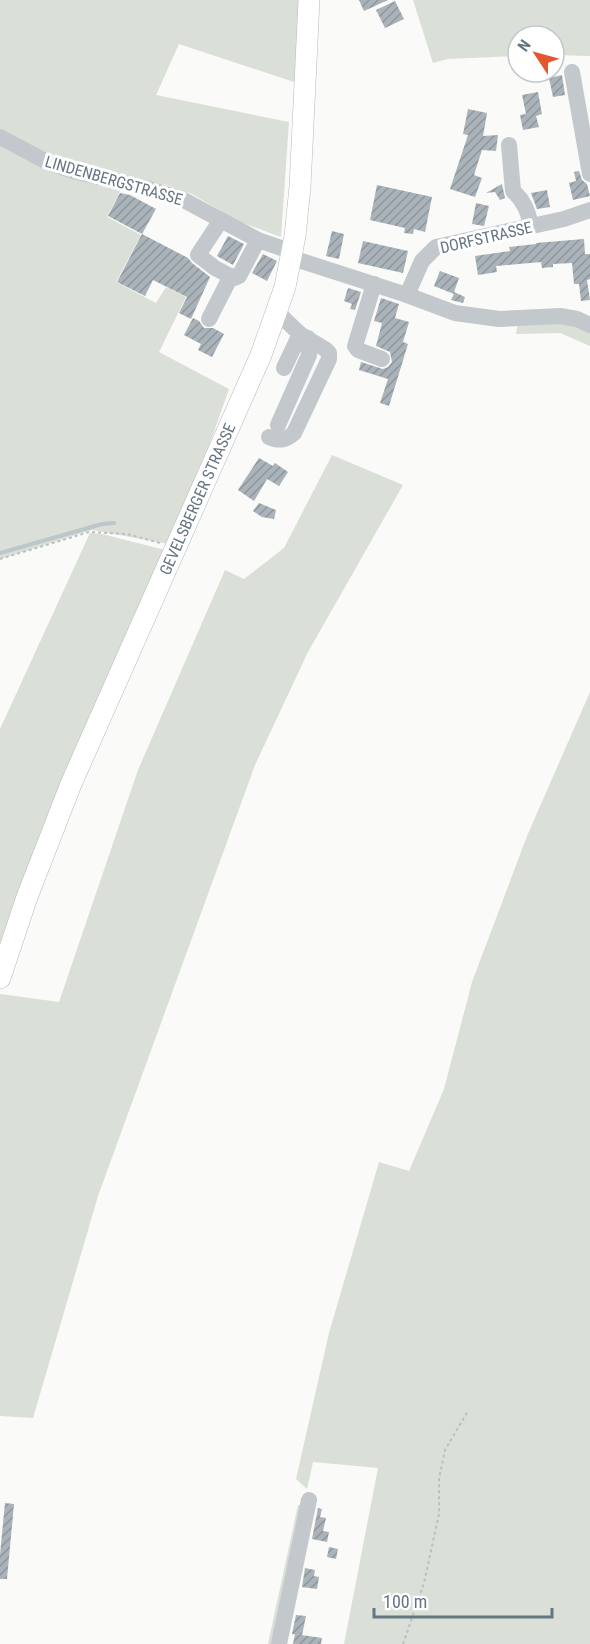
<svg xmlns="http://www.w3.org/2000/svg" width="590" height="1644" viewBox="0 0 590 1644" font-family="'Roboto Condensed',sans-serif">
<defs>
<pattern id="building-hatch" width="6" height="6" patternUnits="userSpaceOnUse" patternTransform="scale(1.5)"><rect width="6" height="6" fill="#aab3b9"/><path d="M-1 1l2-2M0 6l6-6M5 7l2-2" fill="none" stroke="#8e969c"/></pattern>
</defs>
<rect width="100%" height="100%" fill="#fafaf8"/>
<!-- green -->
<g fill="#dadfd7">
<polygon points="0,0 311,0 303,85 179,44 156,95 289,122 281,237 240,222 192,194 167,185 144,180 104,186 121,190 107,217 141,235 116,282 156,303 166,287 186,297 159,352 229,389 174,545 92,530 0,559"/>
<polygon points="413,0 590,0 590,56 554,55 554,36 518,36 518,56 448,59 433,63"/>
<polygon points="558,320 590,332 590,346 560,333 516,334 518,321"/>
<polygon points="332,455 403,485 308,652 255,765 98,1196 33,1418 0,1416 0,994 59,1002 138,770 225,570 244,579 284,548"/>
<polygon points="90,533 102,534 169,551 0,960 0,729"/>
<polygon points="590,692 590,1644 344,1644 378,1468 313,1462 307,1489 296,1479 329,1333 379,1162 409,1171 444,1089 472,982 527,836"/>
<polygon points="298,1505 304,1506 276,1644 268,1644"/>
</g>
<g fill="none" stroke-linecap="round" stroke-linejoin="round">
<!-- stream -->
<polyline stroke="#bbc7cb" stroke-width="4" points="0,553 102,524 114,523"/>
</g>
<!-- building -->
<g fill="url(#building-hatch)">
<polygon points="359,0 388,0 364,11"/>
<polygon points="395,1 404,19 385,28 376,10"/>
<polygon points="562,75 565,95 553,97 549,78"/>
<polygon points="538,92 542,114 536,116 539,127 523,130 520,115 526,114 522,95"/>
<polygon points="468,109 487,113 483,136 498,135 496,151 482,150 474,175 482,178 475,197 450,189 468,135 463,134"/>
<polygon points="579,171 582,180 587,184 590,196 573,200 569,183 576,181 574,172"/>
<polygon points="502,184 505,198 500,200 495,192 486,193"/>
<polygon points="377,185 432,197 425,232 414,229 413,234 404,233 405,228 370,220"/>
<polygon points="547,190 550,207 537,209 531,193"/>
<polygon points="120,193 130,195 156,209 142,234 108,216"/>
<polygon points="476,203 489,206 484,226 472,224"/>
<polygon points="332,231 344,234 339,259 326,256"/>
<polygon points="142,234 188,258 192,263 210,277 191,319 179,313 187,297 153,280 145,296 117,282"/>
<polygon points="228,236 244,244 233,265 217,256"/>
<polygon points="584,239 585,254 590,254 590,279 587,280 590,300 581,301 579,284 574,284 572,263 553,264 553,267 542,268 541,262 496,266 497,272 478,275 475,256 510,251 509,247 536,244 536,243"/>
<polygon points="363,241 408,251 403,273 358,263"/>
<polygon points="263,254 277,261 267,281 252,273"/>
<polygon points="440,271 459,278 454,292 465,297 463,303 451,300 454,294 434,286"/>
<polygon points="348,288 361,292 355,310 350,309 352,304 344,301"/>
<polygon points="381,298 399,304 395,318 409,322 403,342 408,344 389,406 380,403 388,379 359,370 361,362 383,369 388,367 392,362 390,352 376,346 382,323 374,321"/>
<polygon points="193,318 199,321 204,328 213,328 224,334 212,357 198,350 201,344 184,335"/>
<polygon points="259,458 273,466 275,463 288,472 279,486 267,479 254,501 238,490"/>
<polygon points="259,503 276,510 274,519 262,517 253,511"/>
<polygon points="5,1503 14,1504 7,1579 0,1579 0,1555"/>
<polygon points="318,1508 322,1509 320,1517 326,1518 323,1531 329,1532 327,1542 312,1539"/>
<polygon points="329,1547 338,1549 336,1559 327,1557"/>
<polygon points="305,1568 315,1570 314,1576 319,1577 317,1589 302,1587"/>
<polygon points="296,1615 306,1616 302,1635 292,1634"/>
<polygon points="295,1634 322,1638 321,1644 293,1644"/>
</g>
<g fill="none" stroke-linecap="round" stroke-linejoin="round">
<!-- major casing -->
<g stroke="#b5babe" stroke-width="22">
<polyline id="major" points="0,978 27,897 71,784 261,355 285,287 295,236 300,187 309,0"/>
</g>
<!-- path -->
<g stroke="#bbbfc2" stroke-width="2" stroke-dasharray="3 3" stroke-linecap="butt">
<polyline points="0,559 89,532 127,534 160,543"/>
<polyline points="403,1644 424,1583 439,1514 439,1479 445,1450 468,1411"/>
</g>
<!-- minor -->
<g stroke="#c3c8cc" stroke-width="16">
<polyline points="572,72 590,174"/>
<polyline points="0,137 47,162 73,171 146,188 180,198 258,240 293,252"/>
<path d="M509,145l4,46c11,10 15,20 18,35"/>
<polyline points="221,220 198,255 215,268 234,278 239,276 258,240"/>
<polyline points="292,258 407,295 455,313 499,319 560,316 577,319 590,325"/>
<polyline points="374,284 355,346 358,350 382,359"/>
<polyline points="407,295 422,261 436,247 564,219 590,210"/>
<polyline points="209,319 231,276"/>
<polyline points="284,368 300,334"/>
<polyline points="278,425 309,355 308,338"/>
<path d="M269,437c10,4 16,4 25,-4l35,-74v-6l-4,-4 -25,-15 -23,-22"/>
<polyline points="279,1644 309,1500"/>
</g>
<!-- major -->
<use href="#major" stroke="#fff" stroke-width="21"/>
</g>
<g text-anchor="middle" stroke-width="6" stroke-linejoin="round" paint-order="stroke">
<!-- street labels -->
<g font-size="16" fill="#657683" stroke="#fff">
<text transform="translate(114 180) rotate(16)" y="6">LINDENBERGSTRASSE</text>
<text transform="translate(486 237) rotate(-13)" y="6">DORFSTRASSE</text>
<text transform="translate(197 499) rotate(-66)" y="6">GEVELSBERGER STRASSE</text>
</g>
</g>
<!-- north arrow -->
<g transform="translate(536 54) rotate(306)"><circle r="28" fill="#ffffff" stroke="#c1c8cd" stroke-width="1.5"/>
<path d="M0-4.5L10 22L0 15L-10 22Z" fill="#e4572e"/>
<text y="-9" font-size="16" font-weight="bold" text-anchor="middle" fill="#657683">N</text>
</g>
<!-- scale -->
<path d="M374 1608v9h178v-9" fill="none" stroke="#657683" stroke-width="3"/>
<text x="383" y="1608" font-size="18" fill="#657683" stroke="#ffffff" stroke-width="4.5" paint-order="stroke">100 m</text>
</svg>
